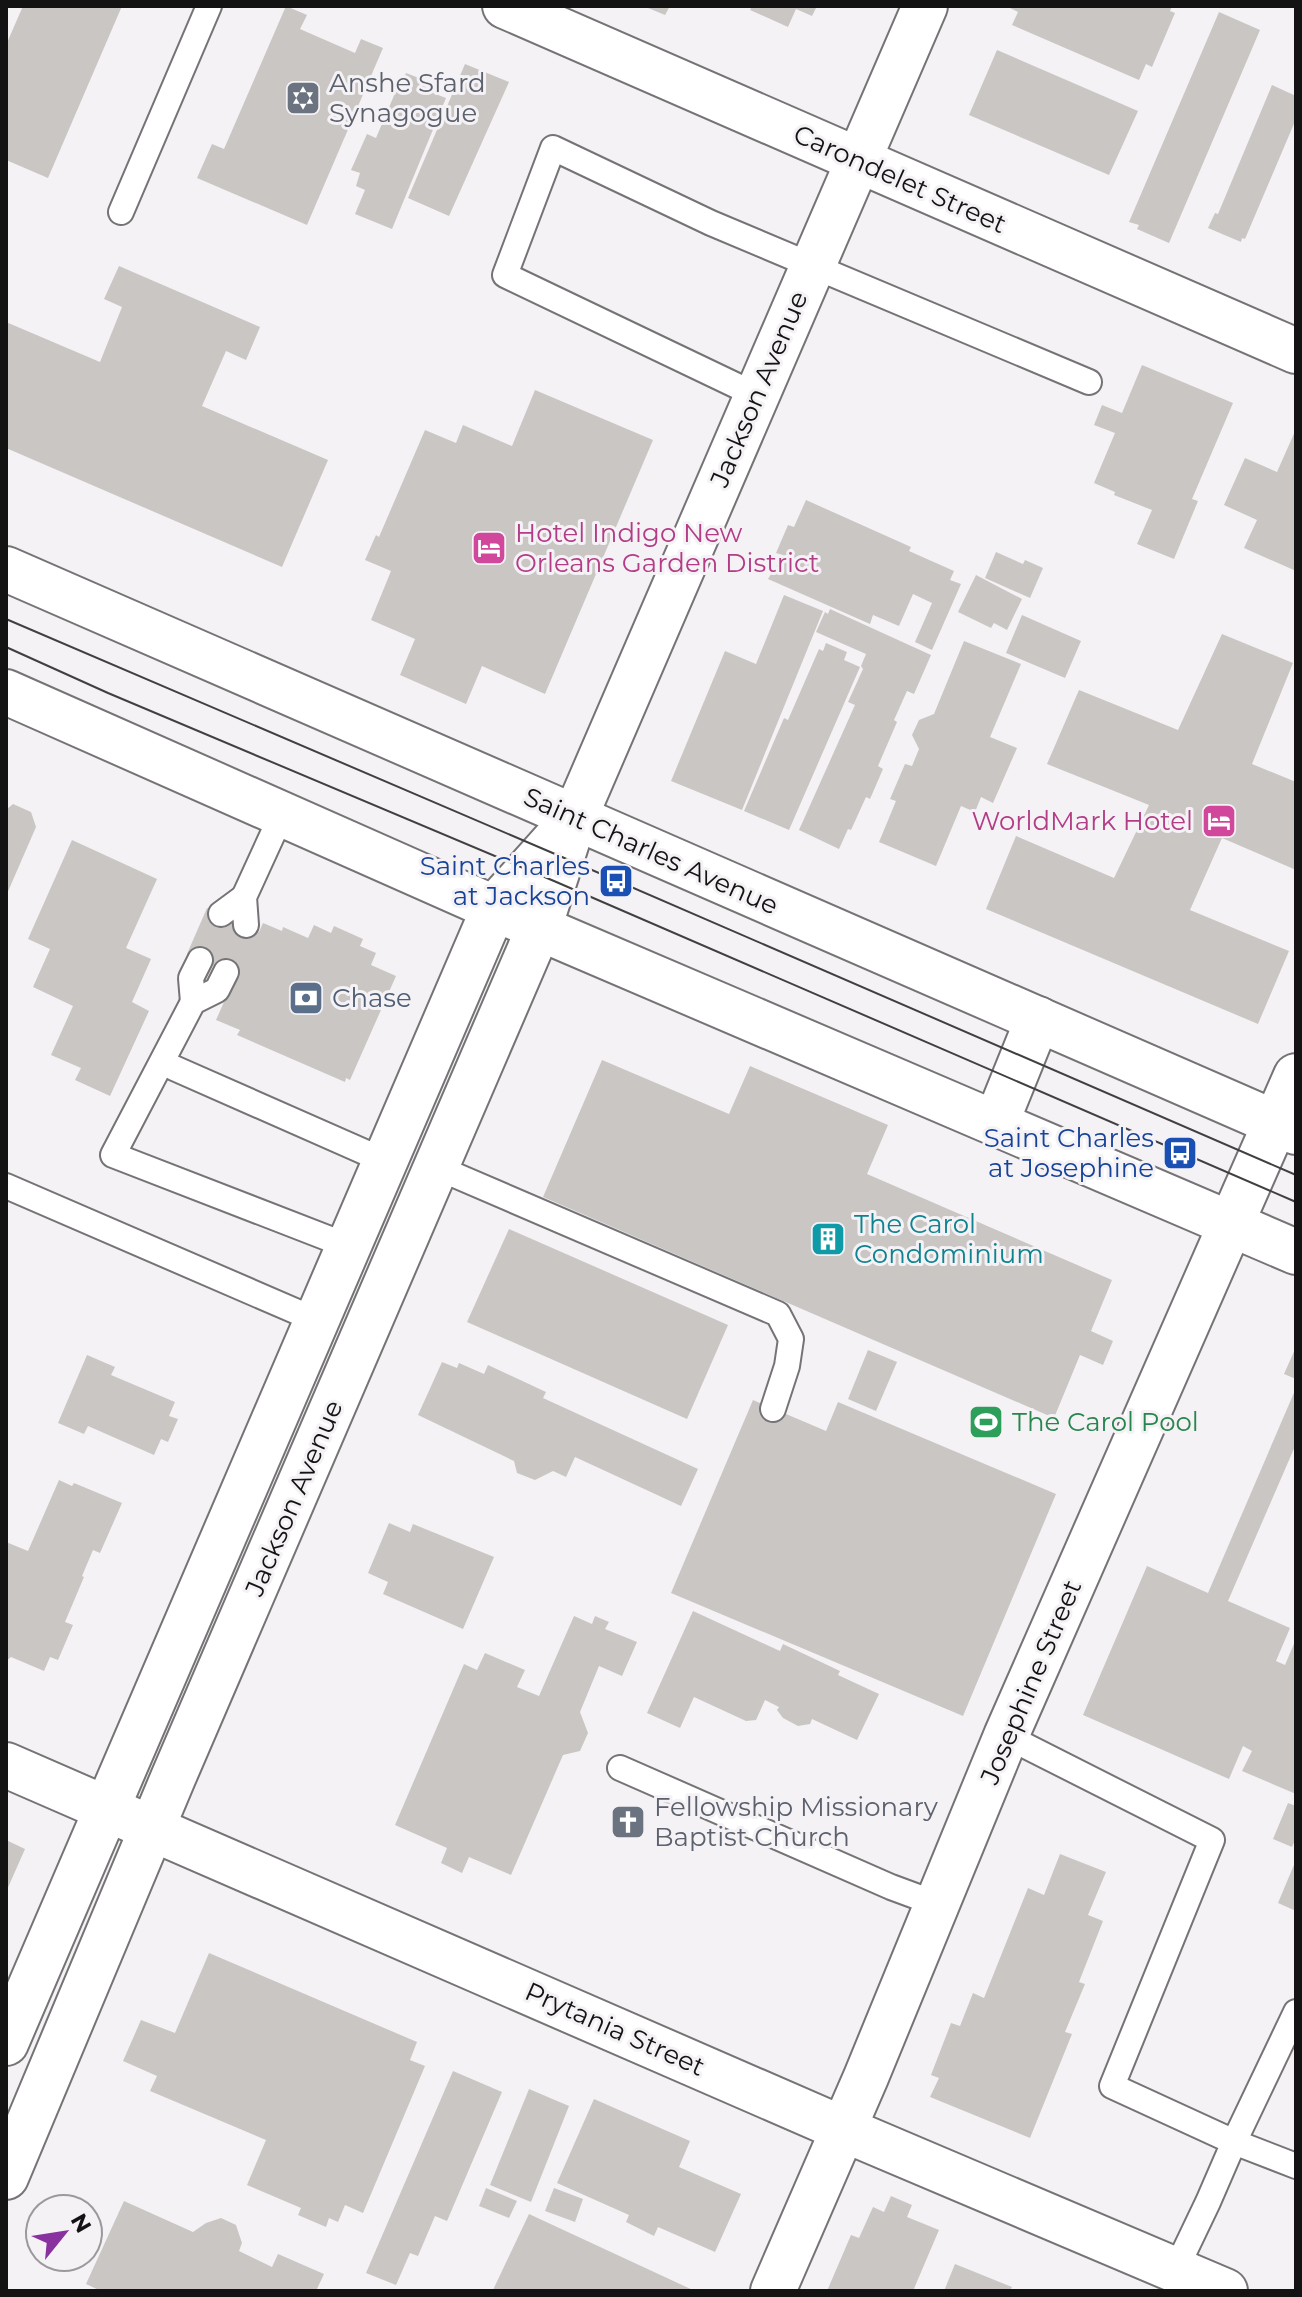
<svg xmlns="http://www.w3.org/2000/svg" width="1302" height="2297" viewBox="0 0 1302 2297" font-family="Montserrat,sans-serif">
<rect width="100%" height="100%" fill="#f5f2f6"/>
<!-- building -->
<g fill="#cac6c4">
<polygon points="23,6 122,6 48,178 6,160 6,45"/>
<polygon points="286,6 307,15 300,29 355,53 361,39 383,48 307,225 197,178 212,144 224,149"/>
<polygon points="649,6 670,6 665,15 648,8"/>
<polygon points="752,6 817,6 812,16 796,9 788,27 750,10"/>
<polygon points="1006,6 1172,6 1170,11 1175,13 1152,67 1146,64 1139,80 1012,25 1018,12"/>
<polygon points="1219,12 1260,30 1169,243 1137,229 1139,225 1129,222"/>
<polygon points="997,50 1138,111 1109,175 969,115"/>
<polygon points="465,64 509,82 449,216 408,198"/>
<polygon points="406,73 437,85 433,93 446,98 392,229 355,214 365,190 356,186 360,173 351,170 367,134 376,138 401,79 403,80"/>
<polygon points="1272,85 1296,96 1296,119 1245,239 1242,238 1241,242 1208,228 1215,213 1218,214"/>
<polygon points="119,266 260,327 246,360 226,351 202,406 328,460 282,567 6,448 6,322 100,362 122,307 104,299"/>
<polygon points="1142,365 1233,403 1192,499 1198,501 1174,559 1137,544 1152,510 1114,495 1115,492 1094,483 1115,433 1094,425 1102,405 1122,413"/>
<polygon points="535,390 653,440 545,694 482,666 466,704 400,675 415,639 371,620 391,571 365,560 376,535 379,537 425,430 456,443 463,425 512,446"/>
<polygon points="1296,429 1296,571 1244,548 1257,520 1224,505 1245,458 1277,472"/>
<polygon points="806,500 911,547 909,551 954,571 950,580 961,584 932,650 915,642 932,603 913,594 899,626 873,615 870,624 768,579 783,555 776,553 788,525 794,527"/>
<polygon points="996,552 1023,564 1025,560 1043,568 1030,598 985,578"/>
<polygon points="976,575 1022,599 1007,630 994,623 991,628 958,612"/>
<polygon points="784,595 823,611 742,810 671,781 725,651 756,664"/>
<polygon points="830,609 931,655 914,694 907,691 894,720 897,722 878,766 883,769 870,799 866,797 851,830 848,829 839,849 799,830 855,705 848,702 863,669 861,666 866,654 816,632 825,612 828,614"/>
<polygon points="1022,615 1081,641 1065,678 1006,653"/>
<polygon points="1222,634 1293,663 1252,764 1296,782 1296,870 1222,838 1190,910 1289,951 1258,1024 986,909 1016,836 1114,878 1149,805 1047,764 1079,690 1178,730"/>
<polygon points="964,641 1021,664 990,737 1017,748 993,803 981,797 975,812 961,806 936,866 879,842 896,801 890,799 905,764 912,766 919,749 912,735 919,720 934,714"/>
<polygon points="826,643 847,652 844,660 860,667 789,830 744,811 784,718 788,720 819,649 823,651"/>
<polygon points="13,804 31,812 36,827 6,896 6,810"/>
<polygon points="72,840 157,879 126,948 151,959 132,1002 149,1011 110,1096 75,1080 81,1068 51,1055 73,1006 33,987 50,949 28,939"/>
<polygon points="207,908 259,932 263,923 282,931 283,927 308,938 314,925 331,933 334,926 363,939 360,946 376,953 371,965 396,976 350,1080 346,1078 345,1082 237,1035 240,1030 216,1020 236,975 187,954"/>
<polygon points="602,1060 729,1114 750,1066 888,1125 867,1174 1112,1280 1091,1331 1113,1341 1103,1365 1080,1355 1054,1418 543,1197"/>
<polygon points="509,1229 728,1325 687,1419 467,1322"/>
<polygon points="1296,1347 1296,1379 1284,1374"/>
<polygon points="868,1350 897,1362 876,1411 848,1399"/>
<polygon points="87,1355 115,1367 111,1375 175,1402 169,1416 178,1419 168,1442 161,1439 154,1455 88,1426 84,1434 58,1423"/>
<polygon points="442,1362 457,1368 459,1363 484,1374 488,1365 546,1392 543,1398 698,1469 681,1506 575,1457 566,1477 553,1471 535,1480 517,1473 514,1461 418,1415"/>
<polygon points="1296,1388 1296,1444 1228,1601 1290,1628 1276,1661 1285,1665 1296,1639 1296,1794 1242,1771 1252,1751 1243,1746 1229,1779 1083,1715 1147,1566 1208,1593"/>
<polygon points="753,1400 826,1431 838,1402 1056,1494 963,1716 671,1593"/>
<polygon points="59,1480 72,1486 74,1483 122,1503 100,1553 93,1550 82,1576 84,1577 65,1622 73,1625 58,1660 50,1657 44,1671 11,1657 6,1661 6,1542 28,1551"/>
<polygon points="389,1523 410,1532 413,1524 494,1557 463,1629 383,1594 388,1582 368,1573"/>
<polygon points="693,1611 780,1651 783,1644 840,1671 838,1675 879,1694 857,1740 812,1719 810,1724 798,1726 783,1718 777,1710 779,1707 765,1700 756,1720 746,1721 694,1697 680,1728 647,1713"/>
<polygon points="574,1616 592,1624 595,1616 609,1622 605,1629 637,1642 622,1676 599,1666 580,1712 588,1733 580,1751 563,1755 511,1875 469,1857 462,1873 441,1863 447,1848 395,1825 464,1664 477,1670 485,1653 525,1670 517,1687 539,1696"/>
<polygon points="1288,1803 1296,1806 1296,1838 1292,1847 1273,1839"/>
<polygon points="6,1840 25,1849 6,1892"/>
<polygon points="1060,1854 1106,1872 1088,1915 1103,1921 1079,1982 1085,1984 1065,2032 1072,2034 1030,2138 930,2097 939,2078 931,2075 951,2023 960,2026 973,1993 984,1998 1028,1888 1044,1895"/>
<polygon points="1296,1860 1296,1911 1278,1903"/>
<polygon points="209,1953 417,2042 410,2060 425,2066 363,2213 345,2205 338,2222 329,2218 326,2227 298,2215 301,2208 247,2185 266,2140 150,2091 157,2076 123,2061 141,2020 175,2033"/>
<polygon points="453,2071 502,2092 447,2221 435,2216 418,2256 410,2253 396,2285 366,2273"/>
<polygon points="529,2089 569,2106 531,2202 490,2185"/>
<polygon points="594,2099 690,2141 679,2167 741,2194 715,2252 658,2227 654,2236 626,2222 629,2215 557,2183"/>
<polygon points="486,2188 517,2201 509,2218 479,2206"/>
<polygon points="554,2188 583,2199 575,2222 545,2211"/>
<polygon points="891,2196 912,2205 907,2217 939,2230 913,2291 827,2291 851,2235 859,2238 873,2207 884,2212"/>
<polygon points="124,2201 193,2232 206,2223 221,2218 236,2225 242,2243 239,2251 272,2267 278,2254 324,2274 316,2291 101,2291 86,2284"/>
<polygon points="529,2214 695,2291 493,2290"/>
<polygon points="955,2264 1012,2287 1010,2291 944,2291"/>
</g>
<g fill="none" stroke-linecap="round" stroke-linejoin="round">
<!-- lane casing -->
<g stroke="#767376" stroke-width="28">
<g id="lane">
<polyline points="121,212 209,6"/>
<polyline points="756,395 505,275 553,148 711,223 1089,382"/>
<polyline points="221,914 244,897"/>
<polyline points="246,925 244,897 282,814"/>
<polyline points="226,972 217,990 193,1002 113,1155 348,1246"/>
<polyline points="193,1002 191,978 200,960"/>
<polyline points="174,1068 385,1161"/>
<polyline points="436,1167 778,1314 791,1339 787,1366 773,1409"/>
<polyline points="6,1186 316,1320"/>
<polyline points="1006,1736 1212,1840 1112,2086 1234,2142 1208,2202 1175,2271"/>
<polyline points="620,1768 891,1887 937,1904"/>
<polyline points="1296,2012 1234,2142 1296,2166"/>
</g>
</g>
<!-- street casing -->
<g stroke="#767376" stroke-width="48">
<g id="street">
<polyline points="505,6 1296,351"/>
<polyline points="6,1765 843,2129 1225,2291"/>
<polyline points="773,2291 866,2077 1006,1736 1296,1076"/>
</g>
</g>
<!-- secondary casing -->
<g stroke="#767376" stroke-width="48">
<g id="secondary">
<polyline points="6,569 1296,1132"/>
<polyline points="6,692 539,928 1296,1252"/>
<polyline points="996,1123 1038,1019"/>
<polyline points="6,2043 494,908 563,831"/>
<polyline points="6,2177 173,1778 539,928 575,817 925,6"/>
</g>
</g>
<!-- lane -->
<use href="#lane" stroke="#fff" stroke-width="24"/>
<!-- street -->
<use href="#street" stroke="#fff" stroke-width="44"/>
<!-- secondary -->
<use href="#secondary" stroke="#fff" stroke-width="44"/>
<!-- tram -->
<g stroke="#414041" stroke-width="2">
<polyline points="6,619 562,857 1296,1175"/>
<polyline points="6,647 108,693 554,881 1296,1202"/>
</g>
</g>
<!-- icons -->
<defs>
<g id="synagogue-square" transform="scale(1.8)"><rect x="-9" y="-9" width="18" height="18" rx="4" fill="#6b7280" stroke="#f5f2f6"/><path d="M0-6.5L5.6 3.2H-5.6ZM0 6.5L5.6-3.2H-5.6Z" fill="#fff"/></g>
<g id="hotel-square" transform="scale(1.8)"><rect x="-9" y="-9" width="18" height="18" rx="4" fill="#d1479c" stroke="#f5f2f6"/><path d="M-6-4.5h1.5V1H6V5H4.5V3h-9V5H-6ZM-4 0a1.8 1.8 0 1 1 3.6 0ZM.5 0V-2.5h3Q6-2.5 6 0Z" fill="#fff"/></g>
<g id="bus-square" transform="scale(1.8)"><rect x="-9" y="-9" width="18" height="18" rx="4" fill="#1a4fb4" stroke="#f5f2f6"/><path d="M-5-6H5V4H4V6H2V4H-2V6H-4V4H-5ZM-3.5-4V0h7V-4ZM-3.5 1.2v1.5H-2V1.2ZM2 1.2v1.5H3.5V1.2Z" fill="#fff"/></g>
<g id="bank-square" transform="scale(1.8)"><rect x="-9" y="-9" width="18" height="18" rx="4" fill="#5c6f8a" stroke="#f5f2f6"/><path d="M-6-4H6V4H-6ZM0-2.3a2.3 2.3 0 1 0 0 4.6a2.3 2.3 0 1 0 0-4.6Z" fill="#fff"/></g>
<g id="building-square" transform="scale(1.8)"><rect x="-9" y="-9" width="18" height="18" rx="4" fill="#0f9aa8" stroke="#f5f2f6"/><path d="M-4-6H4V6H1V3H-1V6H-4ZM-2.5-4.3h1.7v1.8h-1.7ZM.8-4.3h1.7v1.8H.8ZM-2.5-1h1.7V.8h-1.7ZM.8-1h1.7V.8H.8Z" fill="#fff"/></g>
<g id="stadium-square" transform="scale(1.8)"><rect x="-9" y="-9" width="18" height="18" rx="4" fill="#2e9e5b" stroke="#f5f2f6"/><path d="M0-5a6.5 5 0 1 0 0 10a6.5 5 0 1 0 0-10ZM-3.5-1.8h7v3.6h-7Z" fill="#fff"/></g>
<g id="church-square" transform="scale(1.8)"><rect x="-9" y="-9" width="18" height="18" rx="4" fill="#6b7280" stroke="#f5f2f6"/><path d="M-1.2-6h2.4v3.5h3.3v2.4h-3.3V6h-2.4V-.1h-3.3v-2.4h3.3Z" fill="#fff"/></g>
</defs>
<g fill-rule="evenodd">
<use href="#synagogue-square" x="303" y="98"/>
<use href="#hotel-square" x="489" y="548"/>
<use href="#hotel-square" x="1219" y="821"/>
<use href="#bus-square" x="616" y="881"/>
<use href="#bank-square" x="306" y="998"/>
<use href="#bus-square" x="1180" y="1153"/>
<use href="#building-square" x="828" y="1239"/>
<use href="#stadium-square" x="986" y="1422"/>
<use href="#church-square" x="628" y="1822"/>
</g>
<g text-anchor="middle" stroke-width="6" stroke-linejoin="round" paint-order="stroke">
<!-- worship labels -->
<g font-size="26" fill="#5b616d" stroke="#f5f2f6" text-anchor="start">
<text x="329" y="92">Anshe Sfard<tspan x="329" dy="30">Synagogue</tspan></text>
<text x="654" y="1816">Fellowship Missionary<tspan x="654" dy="30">Baptist Church</tspan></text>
</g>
<!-- street labels -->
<g font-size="26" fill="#141314" stroke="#f5f2f6">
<text transform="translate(900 179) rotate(24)" y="9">Carondelet Street</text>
<text transform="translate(759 389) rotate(-67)" y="9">Jackson Avenue</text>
<text transform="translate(651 851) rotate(24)" y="9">Saint Charles Avenue</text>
<text transform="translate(294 1498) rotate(-67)" y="9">Jackson Avenue</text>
<text transform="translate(1031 1682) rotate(-67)" y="9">Josephine Street</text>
<text transform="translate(615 2029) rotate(24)" y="9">Prytania Street</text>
</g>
<!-- hotel labels -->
<g font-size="26" fill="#b23c85" stroke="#f5f2f6" text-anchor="start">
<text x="515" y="542">Hotel Indigo New<tspan x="515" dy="30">Orleans Garden District</tspan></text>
<text x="1193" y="830" text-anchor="end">WorldMark Hotel</text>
</g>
<!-- transit labels -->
<g font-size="26" fill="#164399" stroke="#f5f2f6" text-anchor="end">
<text x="590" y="875">Saint Charles<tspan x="590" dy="30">at Jackson</tspan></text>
<text x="1154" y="1147">Saint Charles<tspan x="1154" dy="30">at Josephine</tspan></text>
</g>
<!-- service labels -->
<g font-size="26" fill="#4e5e75" stroke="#f5f2f6" text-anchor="start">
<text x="332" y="1007">Chase</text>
</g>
<!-- culture labels -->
<g font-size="26" fill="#0d838f" stroke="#f5f2f6" text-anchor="start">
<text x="854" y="1233">The Carol<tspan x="854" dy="30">Condominium</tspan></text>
</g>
<!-- leisure labels -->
<g font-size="26" fill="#27864d" stroke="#f5f2f6" text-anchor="start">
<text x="1012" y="1431">The Carol Pool</text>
</g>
</g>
<!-- border -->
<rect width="1302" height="2297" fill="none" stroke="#141314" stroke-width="16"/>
<!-- north arrow -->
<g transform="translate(64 2233) rotate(60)"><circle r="38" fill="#f5f2f6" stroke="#9b999c" stroke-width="2"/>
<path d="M0-6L14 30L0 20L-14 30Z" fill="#89319e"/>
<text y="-12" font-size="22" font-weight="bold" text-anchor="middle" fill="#141314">N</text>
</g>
</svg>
